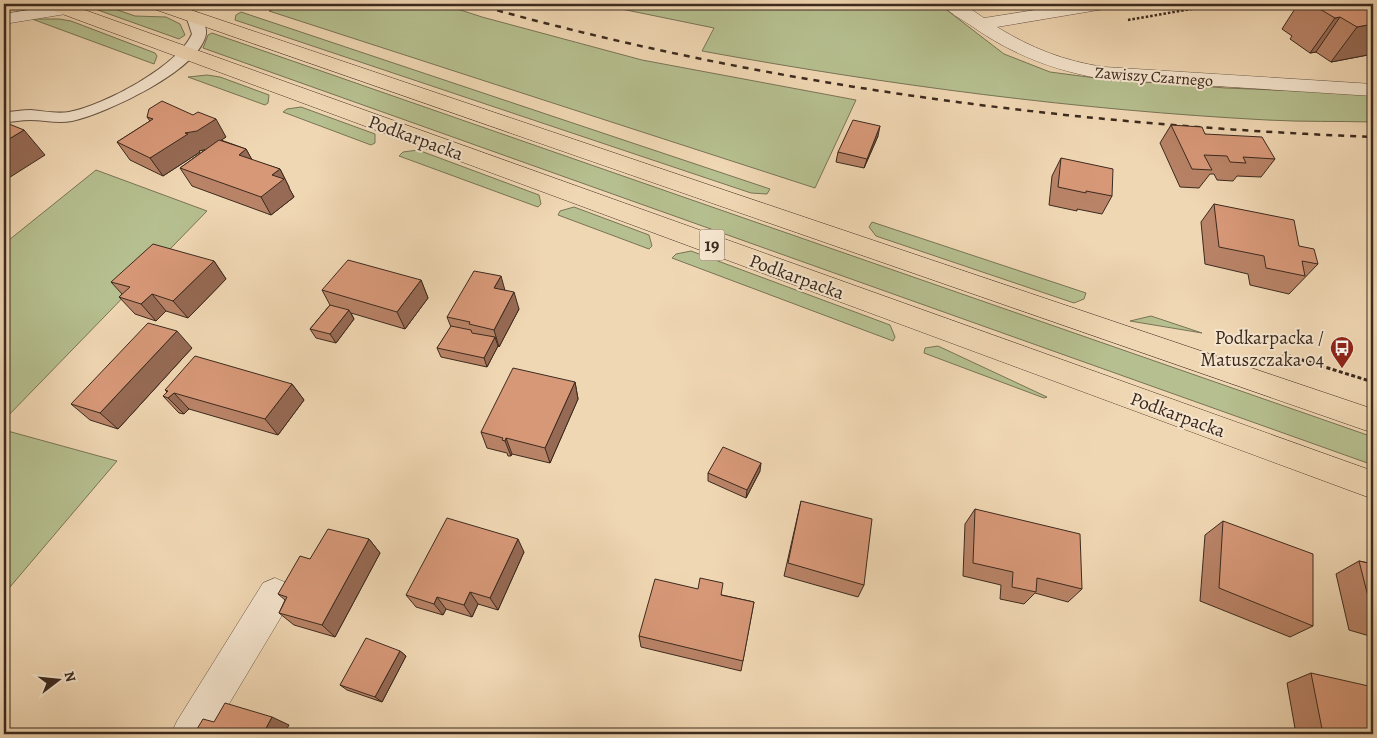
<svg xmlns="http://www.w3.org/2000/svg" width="1377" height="738" viewBox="0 0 1377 738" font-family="Alegreya,serif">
<rect width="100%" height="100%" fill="#f0d7b3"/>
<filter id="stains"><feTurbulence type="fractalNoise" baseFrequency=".004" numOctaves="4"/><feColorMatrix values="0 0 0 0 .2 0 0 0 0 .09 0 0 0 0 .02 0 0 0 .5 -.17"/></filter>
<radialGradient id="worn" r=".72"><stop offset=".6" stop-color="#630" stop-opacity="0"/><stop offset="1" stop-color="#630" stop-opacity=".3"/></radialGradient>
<!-- green -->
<g fill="#b6bf8f" stroke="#797456">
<polygon points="81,4 100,4 135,16 166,17 180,24 185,35 179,39"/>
<polygon points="288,4 442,4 482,17 642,60 856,100 815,188 269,11"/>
<path d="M597,4h342l65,50 46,18 53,7 123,9 147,6v28c-35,-1 -70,0 -106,-2 -189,-10 -379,-35 -565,-69l12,-23z"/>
<polygon points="241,12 770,189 767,194 751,193 235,20 236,15"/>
<polygon points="32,19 59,19 71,21 155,53 157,56 154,64"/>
<polygon points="212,33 1373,437 1373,465 203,48 208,35"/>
<polygon points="207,75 220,77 269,95 268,103 265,105 188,77"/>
<polygon points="301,107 375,134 375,143 371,145 283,112 287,109"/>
<polygon points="418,150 539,195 541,204 538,207 399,156 403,152"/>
<polygon points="96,170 207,211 4,420 4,244"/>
<polygon points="574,207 649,235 652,246 649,249 558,215 560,211"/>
<polygon points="872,222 1086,293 1084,299 1074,303 876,236 869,227"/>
<polygon points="691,251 890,325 895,337 893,341 672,258 676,254"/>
<polygon points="1151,316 1202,333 1130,321"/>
<polygon points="938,346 1047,397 1044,398 924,353 925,348"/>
<polygon points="4,430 117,461 4,594"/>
</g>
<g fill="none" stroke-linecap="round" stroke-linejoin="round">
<!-- service casing -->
<g stroke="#695543" stroke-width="2">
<path id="service" d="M193,12l5,1c4,6 9,14 8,21 -6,36 -101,80 -134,87 -14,3 -28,-1 -42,-1 -9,0 -17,2 -26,2v-10c9,0 18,-2 27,-2 12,1 25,4 38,2 34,-6 109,-46 123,-78l-6,-18z"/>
</g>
<!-- minor casing -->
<g stroke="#695543" stroke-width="1">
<g id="minor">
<polygon points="66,4 72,5 75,9 72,13 4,24 4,14"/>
<path d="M943,4h20l21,14 89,-14h40l-3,4 -6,1 -107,18c34,21 67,34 107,40l269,17v12l-269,-17c-50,-8 -93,-25 -134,-54 -9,-6 -21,-12 -27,-21z"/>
<polygon points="275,578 287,583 292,595 287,607 211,734 171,734 177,721 263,583"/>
</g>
</g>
<!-- primary casing -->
<g stroke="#3c2a1e" stroke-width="1">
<g id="primary">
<polygon points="43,4 68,4 1373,471 1373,499 46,8"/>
<polygon points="148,4 173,4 1373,409 1373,433 151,8"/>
</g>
</g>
<!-- path-far1 -->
<polyline stroke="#3c2a1e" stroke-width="2.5" stroke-dasharray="2.5 2" stroke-linecap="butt" points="1128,20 1220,4"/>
<!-- path -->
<polyline stroke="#3c2a1e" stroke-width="3" stroke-dasharray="4 2.5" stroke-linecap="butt" points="1283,354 1373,382"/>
<!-- service -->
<use href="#service" fill="#f5e5ce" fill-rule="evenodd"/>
<!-- minor -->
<use href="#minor" fill="#f5e5ce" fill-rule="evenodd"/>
<!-- primary -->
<use href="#primary" fill="#f0d7b3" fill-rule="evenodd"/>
<!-- rail -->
<path stroke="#3c2a1e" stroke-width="2.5" stroke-dasharray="6 6" stroke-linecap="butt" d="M474,4c292,82 596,121 899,133"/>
</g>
<!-- wall -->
<g fill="#b98367" stroke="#3c2a1e">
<polygon points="1298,4 1373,4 1373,54 1331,62 1316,52 1310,53 1290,39 1292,36 1282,29"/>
<polygon points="147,117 226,137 221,140 246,149 252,160 280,169 289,187 289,188 294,197 271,215 192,186 180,168 206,149 199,151 200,152 163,176 130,160 117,142 150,121"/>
<polygon points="1171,125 1205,134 1275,159 1261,177 1237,176 1233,181 1217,180 1214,174 1210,174 1199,188 1180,187 1160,143"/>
<polygon points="878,136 864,168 836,162 838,152"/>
<polygon points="1061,158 1112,196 1102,214 1077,209 1077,211 1049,205 1052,176"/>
<polygon points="1214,204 1299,246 1318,264 1289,294 1250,285 1248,274 1205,264 1201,222"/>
<polygon points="214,261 226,279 188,318 166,311 156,321 135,314 119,297 122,294 111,282"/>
<polygon points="421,280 428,298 405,329 351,313 354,319 336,343 316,338 310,329 330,305 322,290"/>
<polygon points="505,290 519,309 499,347 498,346 487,367 441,357 437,348 451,327 447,317"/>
<polygon points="192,348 118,429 90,420 71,404"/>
<polygon points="575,382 578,399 550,463 512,454 511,456 508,456 507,453 487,448 481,432"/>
<polygon points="292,384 304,400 278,435 189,409 184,414 179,413 163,396 167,392 165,390"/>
<polygon points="760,471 746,498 708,481 708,473"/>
<polygon points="801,501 864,585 858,597 784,576"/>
<polygon points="975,509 1082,589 1068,602 1035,593 1024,604 1000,599 1001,585 963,576 965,524"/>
<polygon points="1223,521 1313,626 1290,637 1200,601 1205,535"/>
<polygon points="369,539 380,553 335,637 294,625 279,613 285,600 278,594 310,559"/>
<polygon points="524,552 498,610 478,604 472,617 446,609 443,615 416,607 406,595"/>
<polygon points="1359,561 1373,564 1373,637 1349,630 1336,574"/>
<polygon points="722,595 754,602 741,671 641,647 639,636"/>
<polygon points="400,651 406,656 382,702 347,690 340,685"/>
<polygon points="1311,673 1373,734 1296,734 1287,683"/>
</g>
<!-- shaded-wall -->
<g fill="#966a54" stroke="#3c2a1e">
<polygon points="1340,17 1316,52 1310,53 1335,18"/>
<polygon points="1373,24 1373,54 1331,62 1357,27"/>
<polygon points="216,119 226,137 208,149 199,151 200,152 163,176 150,158 185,133"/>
<polygon points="880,126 878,136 864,168 867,159"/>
<polygon points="24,130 45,155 4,181 4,142"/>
<polygon points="246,149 256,167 239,155"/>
<polygon points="280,169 289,187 289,188 294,197 271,215 261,197 272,175"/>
<polygon points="214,261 226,279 188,318 173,301"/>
<polygon points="501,276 506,294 494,288"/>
<polygon points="421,280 428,298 405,329 397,312"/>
<polygon points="514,292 519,309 499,347 494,330"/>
<polygon points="152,294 166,311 156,321 141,304"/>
<polygon points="349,310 354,319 336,343 330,334"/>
<polygon points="177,331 192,348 118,429 100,413"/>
<polygon points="495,337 498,346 487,367 484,358"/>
<polygon points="575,382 578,399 550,463 545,448"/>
<polygon points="292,384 304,400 278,435 265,419"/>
<polygon points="174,393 189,409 184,414 168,398"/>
<polygon points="506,438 512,454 511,456 505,441"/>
<polygon points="761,463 760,471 746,498 747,490"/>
<polygon points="369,539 380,553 335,637 322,625"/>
<polygon points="518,539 524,552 498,610 490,598"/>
<polygon points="470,592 478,604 472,617 464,605"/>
<polygon points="437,597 446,609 443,615 434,604"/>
<polygon points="400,651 406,656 382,702 375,697"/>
<polygon points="272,717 289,725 284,734 263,734"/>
</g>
<!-- building -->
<g fill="#d79878" stroke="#3c2a1e">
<polygon points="1318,4 1373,4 1373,24 1357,27 1340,17 1335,18 1313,5"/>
<polygon points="162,101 193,115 198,112 216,119 197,131 185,133 188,134 150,158 117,142 153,119 147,117 149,109"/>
<polygon points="853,120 880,126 867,159 838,152"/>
<polygon points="4,122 24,130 4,142"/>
<polygon points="1171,125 1202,127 1205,134 1262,137 1275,159 1243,157 1246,163 1230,162 1227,156 1204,155 1212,170 1192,169"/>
<polygon points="219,140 246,149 239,155 280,169 272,175 284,179 261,197 180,168"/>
<polygon points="1061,158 1113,169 1112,196 1086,191 1086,193 1058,187"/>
<polygon points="1214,204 1294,220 1299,246 1314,249 1318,264 1302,261 1305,276 1266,268 1264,256 1219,247"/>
<polygon points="153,244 214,261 173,301 152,294 141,304 119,297 130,287 111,282"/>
<polygon points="348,260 421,280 397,312 322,290"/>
<polygon points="474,271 501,276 494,288 514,292 494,330 469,324 470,322 447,317"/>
<polygon points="330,305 349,310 330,334 310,329"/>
<polygon points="148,323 177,331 100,413 71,404"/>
<polygon points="451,326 471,330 472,333 495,337 484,358 437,348"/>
<polygon points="195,356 292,384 265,419 174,393 168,398 163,396 168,391 165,390"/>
<polygon points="513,368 575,382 545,448 506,438 505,441 502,440 503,438 481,432"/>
<polygon points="723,447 761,463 747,490 708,473"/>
<polygon points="801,501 872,519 864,585 788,563"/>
<polygon points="975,509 1080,534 1082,589 1037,578 1036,592 1012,587 1013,572 973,563"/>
<polygon points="447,518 518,539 490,598 470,592 464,605 437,597 434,604 406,595"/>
<polygon points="1223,521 1313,554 1313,626 1219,588"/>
<polygon points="328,529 369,539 322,625 279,613 287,597 278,594 300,556 310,559"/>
<polygon points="1359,561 1373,564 1373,616"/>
<polygon points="700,578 723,583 721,595 754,602 743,661 639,636 655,579 698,589"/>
<polygon points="366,638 400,651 375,697 340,685"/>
<polygon points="1311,673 1373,687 1373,734 1323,734"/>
<polygon points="225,703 272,717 263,734 194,734 203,719 214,722"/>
</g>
<!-- icons -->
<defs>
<g id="bus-pin" transform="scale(1.25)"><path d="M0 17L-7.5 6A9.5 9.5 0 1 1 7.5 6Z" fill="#8f2418" stroke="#f5e5ce"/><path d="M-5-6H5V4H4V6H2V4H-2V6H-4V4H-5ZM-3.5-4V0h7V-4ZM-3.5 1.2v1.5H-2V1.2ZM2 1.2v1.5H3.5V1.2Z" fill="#fff"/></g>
</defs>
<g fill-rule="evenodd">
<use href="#bus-pin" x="1342" y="348"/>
</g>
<g text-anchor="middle" stroke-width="4" stroke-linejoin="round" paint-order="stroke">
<!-- far-street labels -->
<g font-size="16" fill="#3c2a1e" stroke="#f5e5ce">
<text transform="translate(1154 76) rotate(4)" y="6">Zawiszy Czarnego</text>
</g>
<!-- shield labels -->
<rect fill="#f5e5ce" stroke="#746253" stroke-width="1" x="699.5" y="229.5" width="25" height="31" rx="4"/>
<g font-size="18" font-weight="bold" fill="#3c2a1e">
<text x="712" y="251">19</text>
</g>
<!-- street labels -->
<g font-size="19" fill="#3c2a1e" stroke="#f5e5ce">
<text transform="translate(416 137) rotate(20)" y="7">Podkarpacka</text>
<text transform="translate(797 276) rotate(20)" y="7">Podkarpacka</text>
<text transform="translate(1178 414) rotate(20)" y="7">Podkarpacka</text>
</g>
<!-- poi labels -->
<g font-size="19" fill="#3c2a1e" stroke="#f5e5ce" text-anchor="end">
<text x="1324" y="344">Podkarpacka /<tspan x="1324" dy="22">Matuszczaka 04</tspan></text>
</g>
</g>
<!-- margin -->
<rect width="1377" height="738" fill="none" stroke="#f0d7b3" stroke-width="20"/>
<rect x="5" y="5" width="1367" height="728" fill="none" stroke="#3c2a1e" stroke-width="2.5"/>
<rect x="10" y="10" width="1357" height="718" fill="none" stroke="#3c2a1e"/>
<!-- north arrow -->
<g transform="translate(58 680) rotate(74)" stroke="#f5e5ce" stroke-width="4" paint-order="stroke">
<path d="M0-4L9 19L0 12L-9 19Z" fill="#3c2a1e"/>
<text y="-8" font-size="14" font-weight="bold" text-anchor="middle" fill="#3c2a1e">N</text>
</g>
<rect width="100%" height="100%" filter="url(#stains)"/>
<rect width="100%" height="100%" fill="url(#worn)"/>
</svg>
